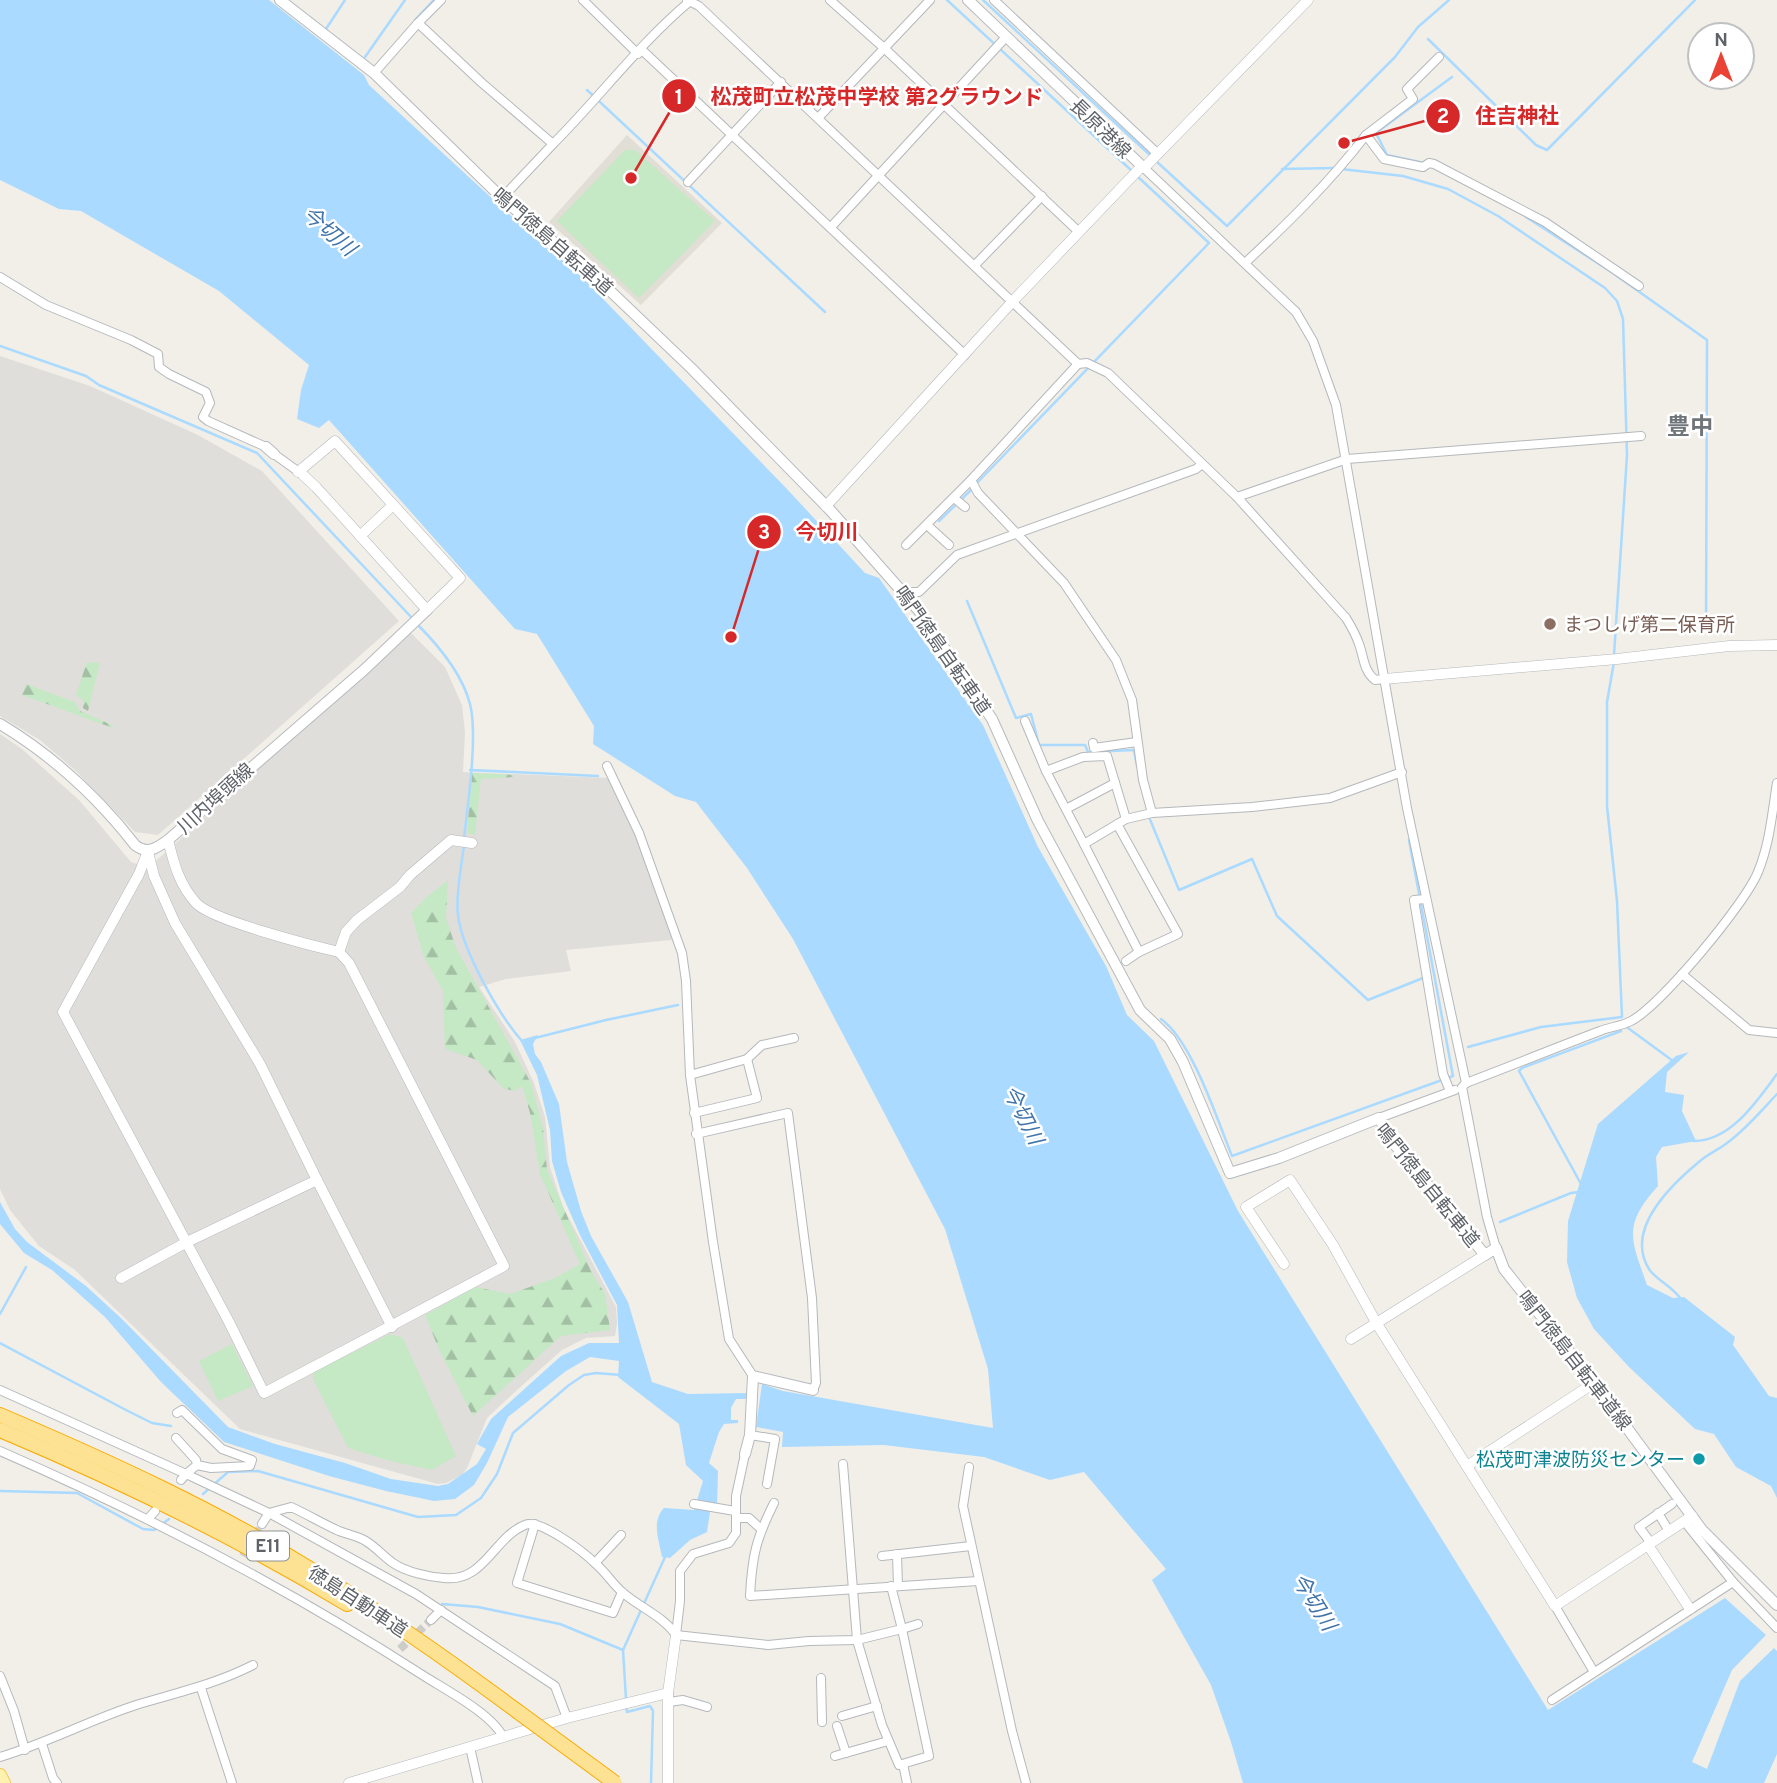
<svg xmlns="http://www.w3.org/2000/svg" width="1777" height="1783" viewBox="0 0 1777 1783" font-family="Overpass,'Noto Sans JP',sans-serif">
<defs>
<pattern id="forest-firs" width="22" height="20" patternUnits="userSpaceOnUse" patternTransform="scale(1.75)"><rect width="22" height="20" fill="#c5e8c5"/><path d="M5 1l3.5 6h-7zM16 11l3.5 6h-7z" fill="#a3c0a4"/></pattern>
</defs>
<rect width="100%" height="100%" fill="#f1efe8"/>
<!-- industrial -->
<g fill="#e0deda">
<polygon points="0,356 90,386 198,435 262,471 399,621 158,835 135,832 77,772 40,740 0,716"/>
<polygon points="410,632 445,667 462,705 465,732 463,772 609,778 637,836 672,940 566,950 571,971 506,979 479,987 515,1042 534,1083 545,1117 550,1167 563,1207 616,1307 617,1324 615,1336 586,1338 562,1350 516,1391 487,1418 467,1468 462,1475 446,1483 438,1484 240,1429 75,1270 39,1246 10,1210 0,1189 0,734 22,749 80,801 131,862 148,868"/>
</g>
<!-- education -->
<polygon fill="#e1ded6" points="627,135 722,223 641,305 549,222"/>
<!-- forest -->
<g fill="url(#forest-firs)">
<polygon points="87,662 100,663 88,711 83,708 83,700 76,695"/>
<polygon points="26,684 75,702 80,711 112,725 113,728 22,695"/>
<polygon points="472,773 513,775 513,777 481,779 475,835 467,833"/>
<polygon points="448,880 446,918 456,948 531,1083 543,1128 547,1170 591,1271 605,1294 610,1330 561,1336 473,1416 440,1352 425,1315 476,1287 510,1294 555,1278 580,1264 540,1174 530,1113 522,1086 514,1091 503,1088 477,1060 445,1049 443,991 424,957 411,913 429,895"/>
</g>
<!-- garden -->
<g fill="#c5e8c5">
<polygon points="625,150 635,150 715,221 639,298 557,221"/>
<polygon points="390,1334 403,1338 456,1456 432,1470 390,1461 348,1448 313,1379 313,1372"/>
<polygon points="232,1344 253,1386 218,1401 199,1361"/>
</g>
<!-- water -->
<g fill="#aadaff">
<polygon points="0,0 269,0 364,75 369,85 534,237 579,274 787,489 865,573 879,578 983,725 1038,847 1106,966 1127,1015 1154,1041 1238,1211 1548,1710 1725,1598 1766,1635 1732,1670 1692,1762 1707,1769 1740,1681 1774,1648 1777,1651 1777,1754 1764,1783 1243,1783 1231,1742 1211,1685 1152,1580 1166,1569 1084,1472 1050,1480 984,1457 884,1445 782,1447 783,1432 756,1427 762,1384 783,1391 993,1428 988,1369 945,1229 793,939 747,868 696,802 675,796 593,744 594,726 537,634 515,629 329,420 319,428 297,419 301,390 309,365 219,291 81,211 59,209 0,180"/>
<path d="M538,1035l-5,9 2,10 6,8 18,42 8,58 14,49 10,25 37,66 24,80 36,12 61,-1 -3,6h-10l-5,9v12h7v3l-14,1 -5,8 -10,31 9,8 -1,35 -6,-1 -4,27 -17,8 -20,18 -8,-1c-3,-18 -11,-35 2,-49l30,2 9,-29 -17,-16 -7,-41 -61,-47 1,-16 -29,-4 -24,14 -58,46 -21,46 -13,22 -19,14 -21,2 -48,-10 -57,-15 -105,-34 -63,-60 -56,-65 -53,-47 -28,-17 -24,-29v-22l15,27 12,13 59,44 36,33 106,108 47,17 70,19 46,16 47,7 10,-2 29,-20 9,-15 -9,-5 14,-25 70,-63 28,-13h30l-2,-38 -37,-70 -19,-43 -9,-31 -2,-31 -13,-55 -17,-35z"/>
<path d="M1689,1052l-22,20 -2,20 19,3 -2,16 14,30 -34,6 -6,10 2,29c-36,40 -27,53 -11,99l26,13 11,-1 51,40 -2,8 36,51 8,2v100l-6,-12 -35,-19 -22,-33 -19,-5 -66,-62 -35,-38 -17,-31 -10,-36 1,-41 30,-97 78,-68z"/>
</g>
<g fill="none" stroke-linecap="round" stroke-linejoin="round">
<!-- stream -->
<g stroke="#aadaff" stroke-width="2.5">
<polyline points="947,0 1132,171"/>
<polyline points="983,0 1151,156"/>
<polyline points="415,20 434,0"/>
<polyline points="326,29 345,0"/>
<polyline points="1428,39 1536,145 1547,150 1695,0"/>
<polyline points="365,57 405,0"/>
<polyline points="587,90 825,312"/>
<polyline points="1156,161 1227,226 1395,57 1418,27 1449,0"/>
<polyline points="1424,163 1387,155 1376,133 1452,77"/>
<polyline points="1282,169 1334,168"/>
<polyline points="1341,169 1403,176 1448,189 1498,216 1605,288 1617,301 1623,319 1627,455 1614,655"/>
<polyline points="1526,217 1610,271 1707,340 1706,628"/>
<polyline points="0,346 86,376 99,385 257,453 413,619"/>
<polyline points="976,484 1209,243 1137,176"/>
<polyline points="939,521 972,489"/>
<polyline points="967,601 1016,718 1031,714 1039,745 1085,745 1088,752 1134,750 1137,766"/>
<path d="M417,624c22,22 45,49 53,80 8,31 -2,99 -6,134"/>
<polyline points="470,770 598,776"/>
<polyline points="1149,817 1179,890 1252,859 1277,916 1368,1000 1423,978"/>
<path d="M464,844c-2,21 -9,51 -6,71 4,35 41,100 64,126"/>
<path d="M1161,1019c31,22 56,100 71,137l221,-80 -44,-236"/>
<polyline points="1628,1028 1673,1061"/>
<polyline points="535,1038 606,1020 678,1005"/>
<polyline points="1468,1047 1541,1027 1622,1017 1617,901 1607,806 1607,702 1614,662"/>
<path d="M1693,1141c37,1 64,-40 84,-67"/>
<polyline points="1581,1184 1519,1071 1522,1068 1621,1031"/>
<polyline points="1500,1222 1571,1193 1579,1192"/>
<path d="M1680,1298c-8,-12 -24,-18 -31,-29 -25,-40 23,-85 51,-108 8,-7 18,-11 27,-18 19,-14 34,-32 50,-49"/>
<polyline points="0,1314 26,1267"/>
<polyline points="0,1343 124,1409 152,1423 171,1426"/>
<polyline points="0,1491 77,1493 143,1529 154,1530 169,1519"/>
<polyline points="203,1494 228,1472 258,1471 418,1517 456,1515 481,1498 497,1474 513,1433 569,1385 584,1375 596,1373 621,1375"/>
<polyline points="442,1604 478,1607 560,1624 623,1650"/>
<polyline points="626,1699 623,1650 665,1557"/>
<polyline points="626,1705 627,1712 650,1706 653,1711 651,1783"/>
</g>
<!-- minor-tunnel -->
<g stroke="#ccccc8" stroke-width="8" stroke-dasharray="8 4" stroke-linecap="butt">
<polyline points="243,1556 262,1524"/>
<polyline points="400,1649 431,1620"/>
</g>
<!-- minor casing -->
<g stroke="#b5b8bc" stroke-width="10">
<g id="minor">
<path d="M441,0l-23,23 64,60 71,61c46,-46 86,-100 136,-142"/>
<polyline points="583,0 638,54"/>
<path d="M687,0l12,6 21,20 358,338 9,-1 21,10 129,124 109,121c5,8 10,17 13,26 5,13 4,26 16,36l9,-1"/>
<polyline points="830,0 884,48 1079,232"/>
<polyline points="994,0 1158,154"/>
<polyline points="642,50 965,355"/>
<polyline points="374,73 418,23"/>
<polyline points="818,118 930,0"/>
<polyline points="1366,135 1413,99 1407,89 1439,57"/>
<polyline points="1144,168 1296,312 1313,341 1336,405 1407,808 1466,1083 1462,1087 1487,1217 1496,1248"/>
<polyline points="688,182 781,82"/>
<polyline points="502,198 553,144"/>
<polyline points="831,227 1006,37"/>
<path d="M1245,263c43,-40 85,-81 121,-128l18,24 39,8 6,-4 5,1 111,58 94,64"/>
<polyline points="975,265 1042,196"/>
<polyline points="0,277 46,305 131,340 158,354 159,367 169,374 206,392 210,403 203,417 208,421 266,447"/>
<polyline points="274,454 303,475"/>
<polyline points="971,480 978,493 1064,583 1116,660 1132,700 1143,780 1152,813"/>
<polyline points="1237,497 1347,459 1641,436"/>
<polyline points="954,498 965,507"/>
<polyline points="927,525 949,545"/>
<polyline points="906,545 971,480 1078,364"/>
<polyline points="903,592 919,592 957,555 1196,469 1202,464"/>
<polyline points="1025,721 1046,771 1084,844"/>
<polyline points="1093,743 1094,748 1137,742"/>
<polyline points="607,766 639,833 682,953 686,981 690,1075 713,1242 729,1339 753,1376"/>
<polyline points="1046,771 1083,757 1107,756 1126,819"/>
<polyline points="1066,809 1115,783"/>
<polyline points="1117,824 1178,934 1139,952 1084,844 1126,819 1152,813 1252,807 1330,798 1402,772"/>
<polyline points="1426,899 1414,900 1443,1074 1450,1091"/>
<polyline points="1126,961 1139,952"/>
<polyline points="1682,974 1749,1030 1777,1033"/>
<polyline points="690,1075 747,1059 762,1045 794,1038"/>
<path d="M1466,1083c45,-17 89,-35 134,-52 10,-4 22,-5 31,-10 30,-16 114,-117 127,-149 12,-29 14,-59 19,-89"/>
<polyline points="694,1113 757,1098 747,1059"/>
<polyline points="1379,1118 1455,1090"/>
<polyline points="696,1134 788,1113 812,1298 816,1383 813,1390"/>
<polyline points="0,1390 186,1474 197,1465"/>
<polyline points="750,1435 775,1439 767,1484"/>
<polyline points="176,1438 196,1460 197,1465 211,1468 250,1466 252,1460 222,1449 182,1410 177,1413"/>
<path d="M0,1451c147,64 289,138 424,225 22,14 68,38 79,61"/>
<polyline points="969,1467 963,1506 1012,1731 1026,1783"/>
<polyline points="181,1480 186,1474 269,1513 416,1594 555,1686 567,1718"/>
<path d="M774,1503c-18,36 -22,53 -24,93l228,-15"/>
<polyline points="694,1504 735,1511"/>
<polyline points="1658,1513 1669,1531"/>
<polyline points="736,1518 749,1518 761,1529"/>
<polyline points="148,1519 155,1511"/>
<polyline points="1684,1521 1733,1582"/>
<path d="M262,1524l7,-11 22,-6c16,7 32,17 48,24 8,3 17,5 25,9 11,6 19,16 29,23 13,9 36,14 51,15 40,5 50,-41 81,-53 15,-7 60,28 72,40 9,8 16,19 25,27 17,15 41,24 54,43"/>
<polyline points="535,1524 517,1583 613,1613 622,1592"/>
<polyline points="1651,1543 1639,1527 1672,1504"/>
<polyline points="897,1554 898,1586"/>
<polyline points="882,1556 971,1546"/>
<polyline points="595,1563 621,1535"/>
<polyline points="891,1586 902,1629 918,1624"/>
<polyline points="1555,1606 1594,1672"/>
<polyline points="431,1620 441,1610"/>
<polygon points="902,1629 929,1756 899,1765 882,1725 857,1640"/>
<polyline points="676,1635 768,1645 809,1641 857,1640 843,1464"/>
<polyline points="676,1635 680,1601 680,1571 693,1554 729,1543 736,1533 736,1496 745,1454"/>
<polyline points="0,1676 14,1711 25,1750"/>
<polyline points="821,1678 822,1722"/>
<polyline points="201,1688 232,1783"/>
<polyline points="1552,1700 1733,1582 1777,1628"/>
<polyline points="669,1702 683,1700 707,1707"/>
<polyline points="842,1716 877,1706"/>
<polyline points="837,1726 846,1753"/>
<polyline points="42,1744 53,1778 57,1783"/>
<polyline points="470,1747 478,1783"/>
<polyline points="835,1756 888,1741"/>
<path d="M0,1757c47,-14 90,-37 136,-52 40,-12 80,-21 117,-40"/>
<polyline points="903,1764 907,1783"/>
</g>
</g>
<!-- tertiary casing -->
<g stroke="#b5b8bc" stroke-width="11">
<g id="tertiary">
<polyline points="1144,168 1308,0"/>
<polyline points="298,472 335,441 460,578 427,610 316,487 303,475"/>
<polyline points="826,506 1013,301 1142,166"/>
<polyline points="360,536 393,505"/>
<polyline points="1384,679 1617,659 1729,646 1777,645"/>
<path d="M148,851l-9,23 -76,138 166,310 35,71 240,-127 -155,-303 -10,-11c-26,-6 -128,-32 -143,-49 -17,-19 -22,-39 -28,-63"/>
<polyline points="148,852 154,876 175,923 260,1064 317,1180 392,1327"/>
<polyline points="339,952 346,932 357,920 400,887 410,875 451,840 472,843"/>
<polyline points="1284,1264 1246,1207 1290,1180 1333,1245 1377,1324 1555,1606 1692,1516"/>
<polyline points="121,1278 187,1242 317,1180"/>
<polyline points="1351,1339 1485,1255"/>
<polyline points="1467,1466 1594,1383"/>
<polyline points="1648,1545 1690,1609"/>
<polyline points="349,1783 567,1718 668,1693"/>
<polyline points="668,1783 668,1693 676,1635"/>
</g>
</g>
<!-- secondary casing -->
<g stroke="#b6babf" stroke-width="12">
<g id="secondary">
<polyline points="280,0 374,73 502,198 605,286 691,368 831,511 920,612 992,719 1038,821 1140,1010 1170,1039 1183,1062 1230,1173 1279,1158 1379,1118 1391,1140 1485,1255 1496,1248 1504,1269 1594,1383 1702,1530 1777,1605"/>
<polyline points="968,0 1144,168"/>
<polyline points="266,447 274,454"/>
<path d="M0,724c53,32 97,72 135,121 12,10 22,3 33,-5l197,-171 62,-59"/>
<polyline points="745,1454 750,1435 753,1376 813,1390"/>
</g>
</g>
<!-- primary casing -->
<g stroke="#f2c960" stroke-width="14">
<polyline id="primary" points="0,1775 4,1783"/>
</g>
<!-- motorway casing -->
<g stroke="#f9ab00" stroke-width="16">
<g id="motorway">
<path d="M0,1415c108,46 215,95 315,157 69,43 136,90 202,139"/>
<path d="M0,1430c119,50 236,107 347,174"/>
</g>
</g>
<!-- minor -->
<use href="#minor" stroke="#fff" stroke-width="8"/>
<!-- tertiary -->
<use href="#tertiary" stroke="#fff" stroke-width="10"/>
<!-- secondary -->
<use href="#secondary" stroke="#fff" stroke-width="10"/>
<!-- primary -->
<use href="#primary" stroke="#fff2af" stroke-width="12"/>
<!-- motorway -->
<use href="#motorway" stroke="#fde293" stroke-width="14"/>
<!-- motorway-bridge casing -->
<g stroke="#f9ab00" stroke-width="16" stroke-linecap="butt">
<polyline id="motorway-bridge" points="517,1711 615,1783"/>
</g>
<!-- motorway-bridge -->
<use href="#motorway-bridge" stroke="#fde293" stroke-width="14"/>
</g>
<!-- markers -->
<circle fill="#8d6e63" stroke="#fff" stroke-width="2.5" cx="1550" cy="624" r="7"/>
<circle fill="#0f9aa8" stroke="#fff" stroke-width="2.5" cx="1699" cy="1459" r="7"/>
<g text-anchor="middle" stroke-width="5" stroke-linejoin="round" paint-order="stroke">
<!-- shield labels -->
<rect fill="#fff" stroke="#8f9295" stroke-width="2" x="247" y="1531.5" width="42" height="29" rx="5"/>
<g font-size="18" font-weight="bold" fill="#5f6368">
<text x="268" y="1552">E11</text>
</g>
<!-- street labels -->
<g font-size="19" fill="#5f6368" stroke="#fff">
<text transform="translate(1101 128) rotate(44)" y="7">長原港線</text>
<text transform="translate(553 241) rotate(41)" y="7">鳴門徳島自転車道</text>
<text transform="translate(943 650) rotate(55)" y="7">鳴門徳島自転車道</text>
<text transform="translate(215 798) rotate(-42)" y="7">川内埠頭線</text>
<text transform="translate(1428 1185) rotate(51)" y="7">鳴門徳島自転車道</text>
<text transform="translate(1575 1360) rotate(52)" y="7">鳴門徳島自転車道線</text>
<text transform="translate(358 1601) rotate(33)" y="7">徳島自動車道</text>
</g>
<!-- education labels -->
<g font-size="19" fill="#785e54" stroke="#fff" text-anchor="start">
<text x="1564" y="631">まつしげ第二保育所</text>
</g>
<!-- culture labels -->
<g font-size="19" fill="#0d838f" stroke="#fff" text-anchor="end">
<text x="1685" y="1466">松茂町津波防災センター</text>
</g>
<!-- water labels -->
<g font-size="21" font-style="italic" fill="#4174aa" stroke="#fff">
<text transform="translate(329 231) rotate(41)" y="7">今切川</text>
<text transform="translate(1023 1115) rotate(63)" y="7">今切川</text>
<text transform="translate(1314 1602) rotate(58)" y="7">今切川</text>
</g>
<!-- quarter labels -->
<g font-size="23" font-weight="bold" fill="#70757a" stroke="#fff">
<text x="1690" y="434">豊中</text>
</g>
</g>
<!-- callouts -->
<path fill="none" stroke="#d62828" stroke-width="2.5" d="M631 178L679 96M1344 143L1443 116M731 637L764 532"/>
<g fill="#d62828" stroke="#fff" stroke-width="2.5">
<circle cx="631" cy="178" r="7"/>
<circle cx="1344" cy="143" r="7"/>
<circle cx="731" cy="637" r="7"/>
<circle cx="679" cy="96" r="18"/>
<circle cx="1443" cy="116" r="18"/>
<circle cx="764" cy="532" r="18"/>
</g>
<g font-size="21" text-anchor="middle" font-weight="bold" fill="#fff">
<text x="679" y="104">1</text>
<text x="1443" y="123">2</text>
<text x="764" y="539">3</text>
</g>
<g font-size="21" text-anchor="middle" font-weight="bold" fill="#d62828" stroke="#fff" stroke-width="5" stroke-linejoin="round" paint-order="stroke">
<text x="877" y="104">松茂町立松茂中学校 第2グラウンド</text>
<text x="1517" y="123">住吉神社</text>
<text x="827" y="539">今切川</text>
</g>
<!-- north arrow -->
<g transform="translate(1721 56)"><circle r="33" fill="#ffffff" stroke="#bfc1c3" stroke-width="2"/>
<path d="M0-5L12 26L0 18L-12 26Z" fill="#ea4335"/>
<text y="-10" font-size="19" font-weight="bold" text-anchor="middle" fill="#5f6368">N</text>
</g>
</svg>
